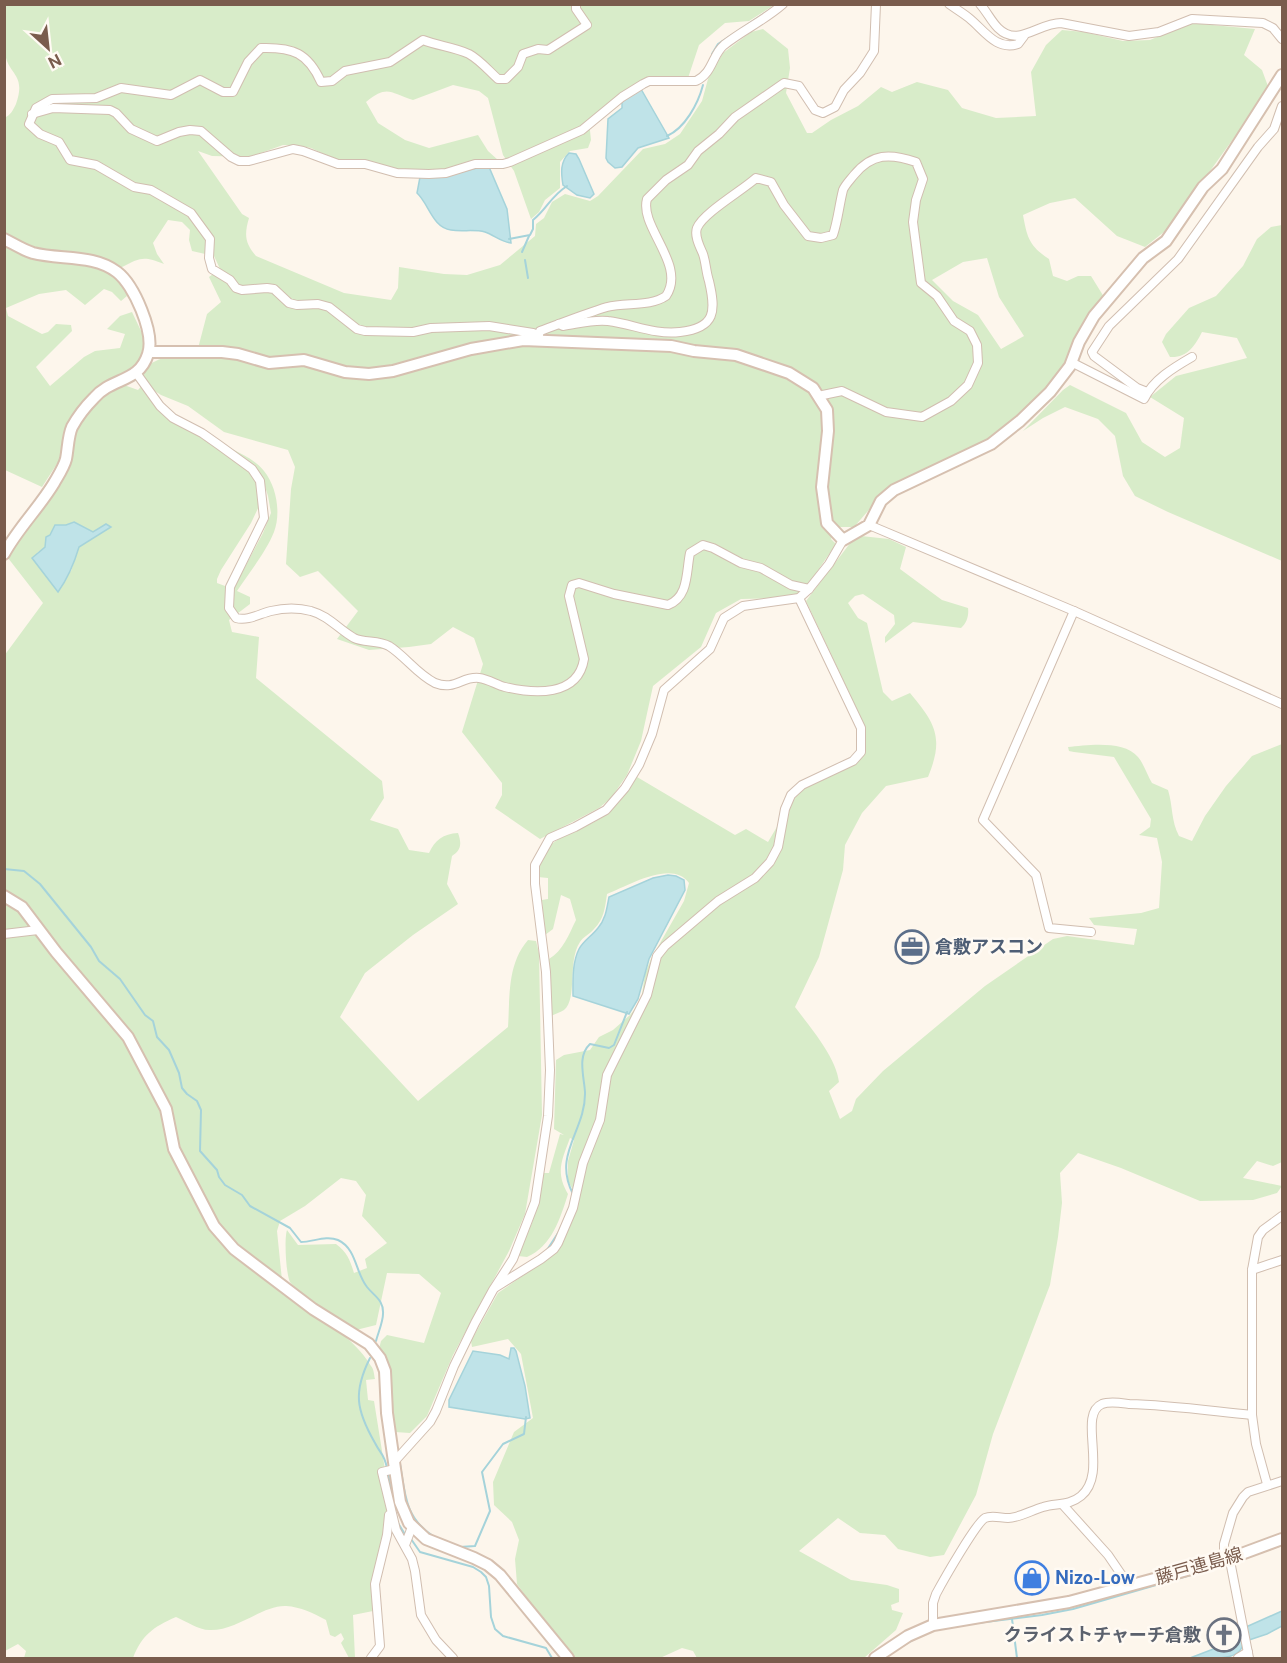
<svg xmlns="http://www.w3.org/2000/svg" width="1287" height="1663" viewBox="0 0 1287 1663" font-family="'Public Sans','Noto Sans JP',sans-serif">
<rect width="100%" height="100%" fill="#fdf6ec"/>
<!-- green -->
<g fill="#d8ecc9" fill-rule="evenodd">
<path d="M5,5h769l-25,16 -24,2 -26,22 -11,33 -39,1 -60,42 2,19 -3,8 -18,3 -10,11v26l-15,12 -6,12 -8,7 -17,-48 -11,-16 -15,-57 -9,-7 -26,-6 -40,15c-23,-7 -25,-16 -47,2l12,21 27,17 24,8 49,-13 10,16 10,9 -18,-1 -31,10 -22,2 -36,-2 -28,-8h-24l-28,-13 -14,-3h-14l-33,12 -38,-1 -14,-5 44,63 7,4c-5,17 -4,25 7,38l88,37 47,7 7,-12 1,-21 45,7 23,1 33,-10 35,-29 1,-12 8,-6 8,-16 13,-8 25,7 8,-5 45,-47 22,-5 15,-10 22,-33 6,-22 15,-26 28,-21 12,-3 25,20 2,19 -4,25 21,40h5l19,-13 27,-14 23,-19 11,5 25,-10 31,8 14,18 34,10 40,-2 -5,-44 15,-27 16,-15 22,2 39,9 27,-1 41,-17 64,6 -11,26 18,15 7,19 -100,139 -24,19 -28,-11 -42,-38 -25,5 -27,12c4,22 6,31 26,44l4,17 14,5 11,-5h13l13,21 -37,64 -24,32 -25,25 -27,21 -49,25 -54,24 -34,39h-17l-6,12 5,5 -24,35 -15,15 -17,4 -39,1 -25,14 -15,34 -48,39 -12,55 -14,34 -16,23 -12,10 -59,31 -45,-31 7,-13v-12l-40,-51 21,-68 -9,-26 -21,-11 -22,17 -22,3 -40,3 -32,-11 21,-28 -40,-40 -18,6 -14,-13 5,-75 4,-22 -7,-17 -64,-18 -36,-26 -27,-11 -11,-7 21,31 54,33 28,24 3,5 4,23 -9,19 -30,47 -4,9v4l8,3 13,-6 25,-47 8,-20 -3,-17 -6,-19 -10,-11 -22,-18c11,6 26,12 34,23 13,16 17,43 10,61 -8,20 -25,41 -37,59l13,6v7l-21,16 3,12 27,5 -3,41 126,103 2,17 -14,22 28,9 11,21 20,3c6,-13 14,-19 29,-20 4,11 3,17 -6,23l-5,28 11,20 -45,31 -48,38 -25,44 78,84 90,-74c2,-30 -1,-63 20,-87l8,1 3,12 3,162 -17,99 -16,37 -56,104 -26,61 -17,17 -15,-1 -16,-83 2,-8 6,-6 37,8 17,-50 -22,-19 -32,-1 -11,52 -20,5c-12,-9 -60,-38 -66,-48 -4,-8 -6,-43 -3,-52l11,15 38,-1c11,8 14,16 18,29l13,-5 -2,-9 22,-16 -25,-27 4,-21 -10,-14 -15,-3 -36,28 -25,15 -3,10 6,59c27,21 71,46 88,76 3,3 3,9 4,13l-9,1 2,20 6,1 21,131 -11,8 -12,38 1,33 -20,4 2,43h-6l-8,-15 3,-4 -3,-6 -6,4 -5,-2 -4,-15c-13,-7 -25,-13 -40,-14 -23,-1 -48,24 -75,24 -11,1 -25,-9 -35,-13 -23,10 -34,18 -43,41h-109l2,-7 -8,-7 -13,7 -1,-995 39,-53 -35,-45 9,-18 33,-44 25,-64 12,-21 21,-21 16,-5 14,5 8,-9 -4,-7c13,-21 32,-16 54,-18l11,-42 14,-12 -12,-25 11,-8 -6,-13 -22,-5 -3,-11 1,-10 -8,-8 -14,-2 -15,23 4,11 7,10c-20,-8 -23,-7 -42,3l2,20 3,9 -6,5 -9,-9 -8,-3 -19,16 -19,-15 -27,4 -33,14 2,8 34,18 6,-2 8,-8 15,1 1,6 -36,36 14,19 34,-29 11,-6 25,-3 5,-14 -18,-5 13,-13 12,-4 10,21 2,10 -4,16 -6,12 -29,12 -16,12 -16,19 -11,42 -20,31 -37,-17 -1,-352c7,-3 9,-8 12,-14 11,-31 -9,-29 -11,-52 -2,-16 0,-32 0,-47zM987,258l12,39 25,39 -23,13 -23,-34 -25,-14 -21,-21 31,-18zM74,522l19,10 13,-7 5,2 -32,20 -8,24 -6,6 -2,8 -26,-32 8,-6 10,-22h11z"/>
<path d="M1282,225v336l-114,-49 -33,-16 -12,-20 -8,-40 -17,-17 -33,-12 -22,11 -20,13 40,-41 7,-5 56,28 16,29 23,15 15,-9 4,-30 -34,-21 26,-21 71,-18 -10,-20 -35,-6c-7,14 -15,26 -32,25l-8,-15 4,-8 23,-26 27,-12 27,-30 14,-27 14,-12z"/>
<path d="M861,536l28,3 17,8 -6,22 42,31 26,8c1,7 -1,15 -7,20l-48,-6 -28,21v-6l10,-13 -1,-9 -31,-21 -8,2 -7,7 10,15 9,5 16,69 9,9 18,-8c26,31 34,45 18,84l-42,9 -24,27 -17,32 -2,25 -24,87 -24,50c15,20 41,50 44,75l-10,9 11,28 12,-8 4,-12 27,-28 102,-85 68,-47 14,-3 67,9 3,-16 -43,-4 -5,-7 52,-5 18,-5 3,-46 -5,-24 -18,-3 11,-8 1,-8 -37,-62 -40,-5 -5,-1 -1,-4c20,-2 56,-7 70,10 6,7 9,18 14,26l16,7c5,16 3,31 11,46l13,5 13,-25 21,-30 26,-30 30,-12v418l-9,4 -16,-5 -14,17 39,8 -5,7 -24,7 -53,1 -79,-33 -43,-15 -18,20 2,30 -4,34 -8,48 -57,149 -17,61 -32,60 -14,2 -32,-8 -13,-14 -25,-2 -22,-15 -39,33 52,29 36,5 12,4v13l-8,3 1,5 11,3 -7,17 -32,28h-167l-4,-7 -11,-3 -22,10h-86l-29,-35 -28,-39 -2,-25 4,-19 -7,-18 -18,-17 -1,-23 21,-50 19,-14 -12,-64 -13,-15 -36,8 -1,-6 27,-48 59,-41 19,-57 -8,-14v-20l6,-21 -4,-2c-8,22 -15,34 -2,56 -8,25 -16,52 -41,63l-9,-1 14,-33 12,-50h5l11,-39 4,1 -10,-6 2,-69 8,-5 26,-5 9,-13 14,-7 17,-15 11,-14 4,-27 6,-15 33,-58 5,-18c-17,-24 -61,3 -82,11 -2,14 -3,25 -13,35 -4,5 -11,8 -14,13 -13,19 -2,57 -16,68 -3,2 -9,4 -13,6l-2,-57c14,-8 20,-25 27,-39l-6,-21 -9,-4 -8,34 -8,6 -3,-35 6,-1v-21l-10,-1c0,-46 47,-42 72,-66 11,-9 19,-23 27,-34l98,58 11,-6 22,13 23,-39 13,-16 41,-18 18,-14 3,-19 -3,-14 -57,-121 45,-59z"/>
</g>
<!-- water -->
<g fill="#bfe3e8" stroke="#a5d3da" stroke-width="1.5">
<polygon points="641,89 669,138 638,148 622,167 615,168 608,162 606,158 608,119 622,108 622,102"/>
<path d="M569,153l7,1 3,5 15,35 -4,4 -13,-3 -14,-10c-2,-12 -3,-23 6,-32z"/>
<path d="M484,166l5,1 18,42 4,34c-10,-1 -17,-8 -26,-11 -11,-3 -23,0 -34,-2 -19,-3 -22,-26 -34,-37l3,-16h23z"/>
<path d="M74,522l19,10 13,-8 5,3 -32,20c-5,17 -11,31 -21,45l-26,-34 13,-11 1,-10 4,-2 5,-10h11z"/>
<path d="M668,875l8,1 8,4 1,10 -36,69 -11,40 -9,15 -56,-18c0,-15 -1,-33 6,-47 5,-9 13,-13 19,-21 8,-9 9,-21 11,-31l44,-19z"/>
<polygon points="511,1348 514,1348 516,1351 525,1386 530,1418 525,1419 449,1407 449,1400 473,1351 500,1355 509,1359"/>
<polygon points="1282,1611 1282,1626 1267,1634 1249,1640 1246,1627"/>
<path d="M1242,1638c6,25 -34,20 -52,20z"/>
</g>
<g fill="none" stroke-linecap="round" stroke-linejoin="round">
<!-- stream -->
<g stroke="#a5d3da" stroke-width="2">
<polyline points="712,54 718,44 771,9"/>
<path d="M667,136c18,-8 31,-32 36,-51"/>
<path d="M509,239l21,-4 3,-6v-9c14,-11 17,-23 34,-34"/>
<polyline points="522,252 529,236"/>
<polyline points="525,260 528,278"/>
<path d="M4,869l20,2 16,13 51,63 8,14 21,18 25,36 8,6 4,16 12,13 10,23 3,15 5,6 10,7 4,9 -1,41 17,19 2,7 6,8 17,10 8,11 40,22 11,14c12,0 25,-7 37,-2 19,9 17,32 29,47 7,9 17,13 16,27 0,8 -5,19 -7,27"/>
<path d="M573,1194c-21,-40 13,-63 12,-102 -1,-16 -8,-36 5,-48l19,4 5,-3 13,-33"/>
<polyline points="547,1250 560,1230"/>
<path d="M370,1358c-17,34 -14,52 5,85 6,12 9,10 12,25"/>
<path d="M400,1464c5,30 5,54 33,72"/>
<polyline points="388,1473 392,1497"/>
<polyline points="398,1523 406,1536"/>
<polyline points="411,1539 420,1552 473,1567 481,1572 486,1577 489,1586 491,1617 495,1629 503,1636 546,1648 552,1658"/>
<polyline points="460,1547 475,1546 490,1511 482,1472 503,1444 524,1434 526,1417"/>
<polyline points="1256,1554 1282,1545"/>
<polyline points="1012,1619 1017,1658"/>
<polyline points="969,1624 1042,1615 1073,1609 1208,1570"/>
<polyline points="899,1648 920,1636"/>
</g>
<!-- street casing -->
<g stroke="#d1beb0" stroke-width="10">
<g id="street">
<path d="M949,4c7,5 14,9 20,14 15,12 27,33 49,26l6,-8"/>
<path d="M980,4c7,8 11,17 18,24 20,20 40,-5 63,-5l68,13 30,-4 33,-13 71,4 10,5 9,11"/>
<path d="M32,114l21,-6 57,2 6,3 15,16 26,12 22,-9 11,-2 11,1 30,26 8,4h10l44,-12 10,2 35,13h27l32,9 32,1 17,-1 29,-9h28l7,-2 72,-32 40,-33 21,-13 6,-3h47c17,-8 16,-26 28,-36 19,-15 41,-25 59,-41"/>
<path d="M559,324l4,2c14,-2 31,-7 45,-5 25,3 46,14 72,11 36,-4 36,-21 29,-51 -3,-9 -3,-18 -6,-27 -3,-7 -9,-18 -6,-26 6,-15 46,-38 59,-50l15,4 13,23 24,31 13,2 12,-3c5,-15 6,-29 10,-45 2,-5 7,-10 11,-15 18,-22 36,-22 62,-13l7,17 -7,21 -3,22 8,61 16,13 17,25 16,10 7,14 1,18 -10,22 -17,16 -29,16 -36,-5 -44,-21 -24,5"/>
<path d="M538,335l-5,-2 -44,-7 -58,2 -18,4 -48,-1 -8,-2 -28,-22 -11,-3 -21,1 -8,-2 -15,-14 -7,-1 -25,2 -6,-2 -6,-8 -18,-11 -3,-11 1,-19 -19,-26 -40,-23 -17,-3 -38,-22 -26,-5 -11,-18 -19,-8 -11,-10 7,-16 16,-9 44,-1 25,-10 50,7 29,-15 23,12h10l15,-30 13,-14c32,-1 47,5 60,34l11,-1 13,-10 45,-9 33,-22c15,6 31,7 46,14 11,6 20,17 29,25h8l12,-12 5,-13 15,-5 10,1 39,-25 -11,-16v-5"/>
<path d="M538,339l2,-8c22,-8 44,-17 67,-24 19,-5 43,0 59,-11 21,-31 -27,-69 -19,-97l19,-19 22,-15 10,-14 21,-17 16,-17 49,-34 15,3 16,24 8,3 12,-6 9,-17 16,-17 14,-22 2,-47"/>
<path d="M1071,362l73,37c9,-19 29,-31 48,-42"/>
<path d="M137,374l23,32 13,12 29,15 17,12 33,24 8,12 4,37 -34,69 -1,21 7,10c12,3 23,-4 35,-7 13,-3 28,-3 40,0 18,5 27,18 43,27 10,5 24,2 35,8 16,10 28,28 46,37 20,8 27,-7 44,-5 9,1 18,7 26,9 29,7 73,10 79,-28l-15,-63 3,-11 7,-2 35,11 54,11c21,-8 18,-33 22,-52l13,-8 10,3 28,15 20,5 30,17 18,4"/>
<polyline points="1147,392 1137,388 1094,356 1092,352 1109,326 1178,259 1258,147 1274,129 1282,106"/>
<polyline points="869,525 1074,611 1282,704"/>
<polyline points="1074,611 983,820 1036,875 1049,928 1091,932"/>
<polyline points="4,934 38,930"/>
<polyline points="1252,1270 1282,1260"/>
<polyline points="496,1287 541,1259 554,1249 558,1243 573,1208 583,1163 600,1120 607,1075 647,995 657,956 665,946 718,901 755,878 770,862 778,847 785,809 791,795 802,785 853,761 861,752 861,728 799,598"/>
<polyline points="394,1462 430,1422 436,1411 454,1366 475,1323 493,1290 513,1259 535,1202 548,1116 550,1070 546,972 535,884 535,865 550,838 575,827 606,810 625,788 639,765 652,734 664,690 710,649 724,618 743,606 799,598 809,589 829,564 843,540"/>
<polyline points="395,1469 382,1472 396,1530 412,1559 415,1571 421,1615 436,1640 453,1658"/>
<polyline points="1267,1484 1256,1444 1252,1415 1252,1270 1258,1237 1263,1230 1282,1216"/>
<polyline points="1063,1505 1108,1555 1123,1577 1126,1587"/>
<polyline points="405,1545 412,1527"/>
<path d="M933,1625v-22l3,-9c7,-13 40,-71 49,-76 7,-3 16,0 23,0 11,0 24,-8 35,-11 13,-4 26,-1 38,-11 28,-23 -4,-81 21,-92 8,-3 19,-1 27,0 41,1 82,7 123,11"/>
<polyline points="371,1658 380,1646 375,1584 387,1535 389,1515"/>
<polyline points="1238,1658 1248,1652"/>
<polyline points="1249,1658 1231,1566 1224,1550 1224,1544 1233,1513 1243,1497 1248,1492 1282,1481"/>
</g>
</g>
<!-- secondary casing -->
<g stroke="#d6c0b0" stroke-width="14">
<g id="secondary">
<path d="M4,239c10,5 19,11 29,14 27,7 61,1 84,19 17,13 38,61 31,82 -9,29 -36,23 -54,44 -8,8 -17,20 -22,29 -4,9 -4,22 -6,32 -2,8 -8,17 -12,24 -15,25 -36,45 -50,71"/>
<polyline points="149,352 222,352 238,354 269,363 304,360 345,372 369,374 393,371 471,349 523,340 671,346 694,351 736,355 789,373 813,388 827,410 828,431 822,487 827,523 843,540 869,525 881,501 894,490 991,444 1020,421 1050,392 1070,366 1079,342 1094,316 1143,258 1166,241 1203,187 1222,169 1282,75"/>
<polyline points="4,896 22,907 56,952 128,1037 166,1109 174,1149 214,1226 234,1249 313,1309 369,1344 380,1358 385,1371 387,1413 395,1469 400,1502 409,1523 426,1539 474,1558 488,1565 500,1575 568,1658"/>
<polyline points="875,1658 908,1636 933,1625 1069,1602 1228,1559 1282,1539"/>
</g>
</g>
<!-- street -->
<use href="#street" stroke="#fff" stroke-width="8"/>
<!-- secondary -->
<use href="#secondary" stroke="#fff" stroke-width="10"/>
</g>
<!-- icons -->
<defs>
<g id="office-ring" transform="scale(1.725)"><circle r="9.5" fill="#fffaf3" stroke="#5c6f8a" stroke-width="1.5"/><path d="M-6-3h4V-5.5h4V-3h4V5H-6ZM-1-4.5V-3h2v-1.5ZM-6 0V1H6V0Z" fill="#5c6f8a"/></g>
<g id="shop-ring" transform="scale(1.725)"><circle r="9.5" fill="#fffaf3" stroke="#3f7fe0" stroke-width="1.5"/><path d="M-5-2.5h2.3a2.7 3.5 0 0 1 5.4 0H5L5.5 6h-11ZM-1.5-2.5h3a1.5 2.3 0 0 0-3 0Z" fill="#3f7fe0"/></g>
<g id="church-ring" transform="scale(1.725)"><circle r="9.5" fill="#fffaf3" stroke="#6b7280" stroke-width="1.5"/><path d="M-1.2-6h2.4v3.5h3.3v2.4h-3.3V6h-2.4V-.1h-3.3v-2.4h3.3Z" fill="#6b7280"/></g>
</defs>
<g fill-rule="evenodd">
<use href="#office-ring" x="912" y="947"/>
<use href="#shop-ring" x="1032" y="1578"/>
<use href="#church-ring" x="1224" y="1635"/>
</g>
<g text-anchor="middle" stroke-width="5" stroke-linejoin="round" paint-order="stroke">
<!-- service labels -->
<g font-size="18" font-weight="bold" fill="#4e5e75" stroke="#fffaf3" text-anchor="start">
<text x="935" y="953">倉敷アスコン</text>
</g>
<!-- street labels -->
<g font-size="18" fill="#7a5c4d" stroke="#fffaf3">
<text transform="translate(1199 1566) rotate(-16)" y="6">藤戸連島線</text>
</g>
<!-- shop labels -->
<g font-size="18" font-weight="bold" fill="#366cbe" stroke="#fffaf3" text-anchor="start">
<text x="1055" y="1584">Nizo-Low</text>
</g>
<!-- worship labels -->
<g font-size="18" font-weight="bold" fill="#5b616d" stroke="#fffaf3" text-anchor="end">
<text x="1201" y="1641">クライストチャーチ倉敷</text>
</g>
</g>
<!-- border -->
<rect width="1287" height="1663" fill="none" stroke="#7a5c4d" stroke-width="12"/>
<!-- north arrow -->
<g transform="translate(48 48) rotate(153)" stroke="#fffaf3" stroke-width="4.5" paint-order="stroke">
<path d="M0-4.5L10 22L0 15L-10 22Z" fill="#7a5c4d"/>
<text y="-9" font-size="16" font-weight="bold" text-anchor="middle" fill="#7a5c4d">N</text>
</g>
</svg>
